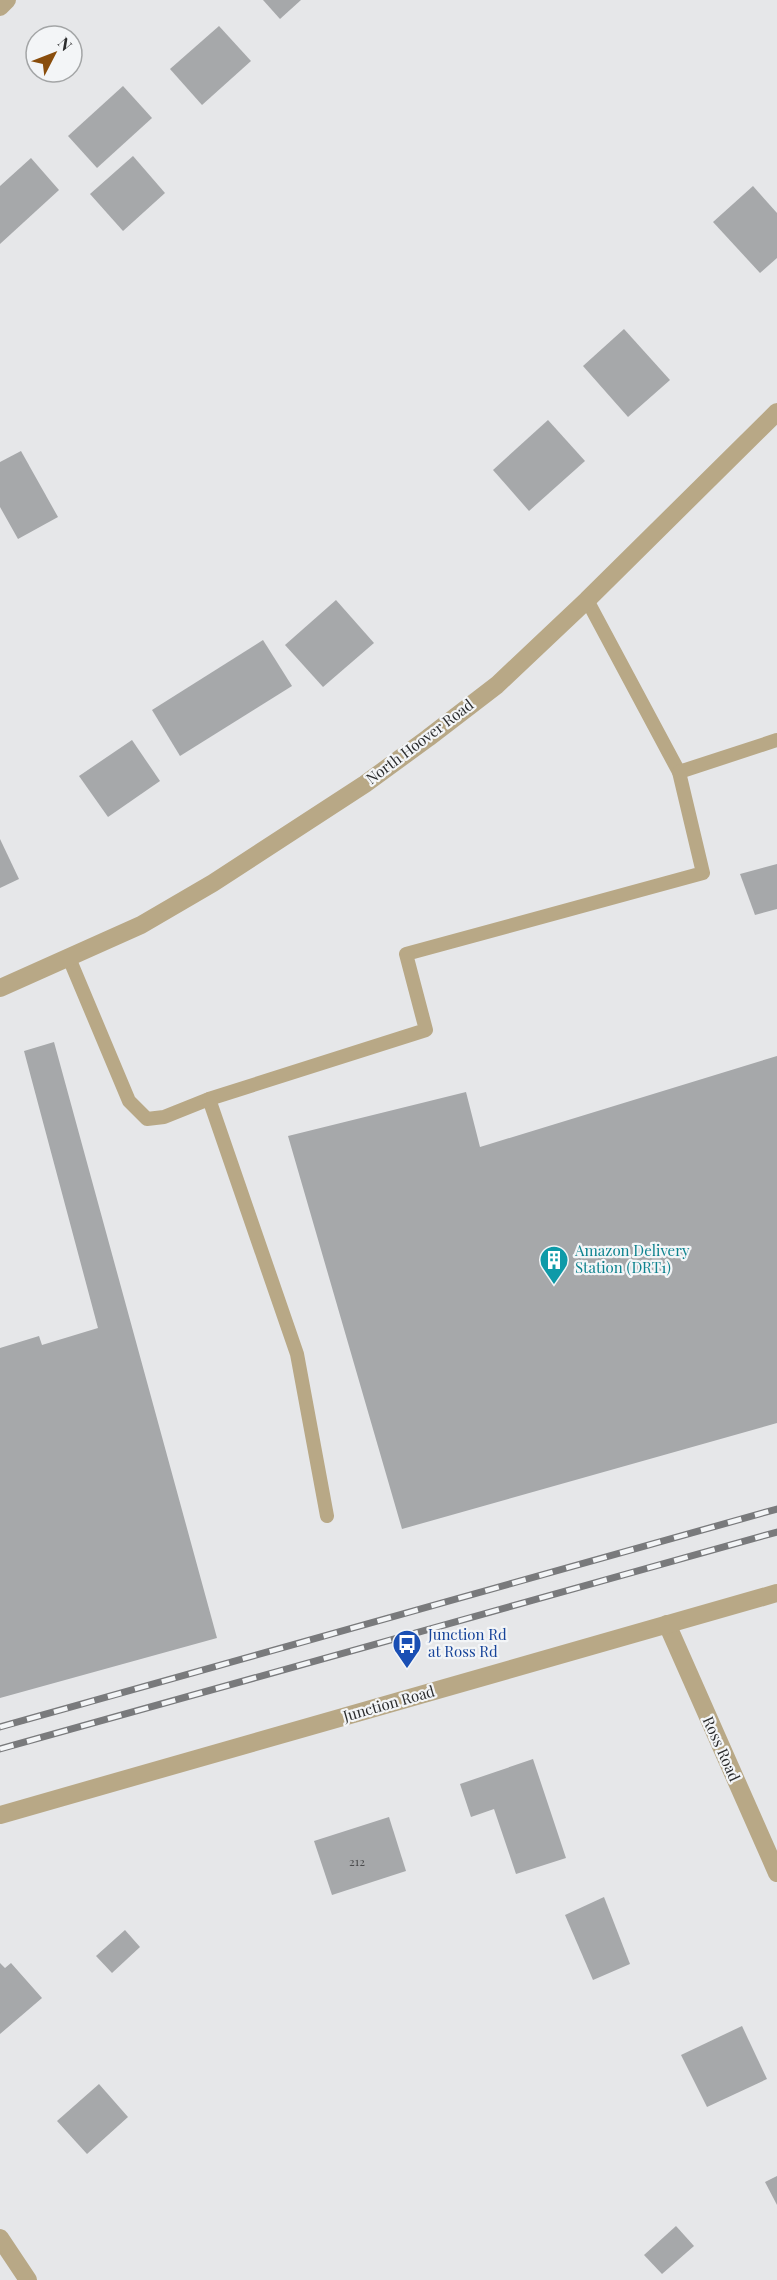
<svg xmlns="http://www.w3.org/2000/svg" width="777" height="2280" viewBox="0 0 777 2280" font-family="'Playfair Display',serif">
<rect width="100%" height="100%" fill="#e6e7e9"/>
<!-- building -->
<g fill="#a6a8aa">
<polygon points="263,0 301,0 280,19"/>
<polygon points="219,26 251,61 202,105 170,69"/>
<polygon points="123,86 152,118 97,168 68,136"/>
<polygon points="133,156 165,193 123,231 90,194"/>
<polygon points="31,158 59,190 0,244 0,186"/>
<polygon points="753,186 777,213 777,258 760,273 713,222"/>
<polygon points="624,329 670,380 628,417 583,366"/>
<polygon points="548,420 585,461 529,511 493,470"/>
<polygon points="21,451 58,517 18,539 0,507 0,462"/>
<polygon points="336,600 374,643 323,687 285,645"/>
<polygon points="263,640 292,686 180,756 152,710"/>
<polygon points="132,740 160,781 108,817 79,776"/>
<polygon points="0,839 19,879 0,888"/>
<polygon points="777,864 777,909 755,915 740,874"/>
<polygon points="54,1042 217,1638 0,1698 0,1348 39,1336 42,1345 98,1328 24,1051"/>
<polygon points="777,1056 777,1423 402,1529 288,1136 466,1092 480,1147"/>
<polygon points="533,1759 566,1858 516,1874 494,1809 471,1817 460,1784"/>
<polygon points="389,1817 406,1871 332,1895 314,1841"/>
<polygon points="604,1897 630,1964 593,1980 565,1915"/>
<polygon points="125,1930 140,1947 112,1973 96,1956"/>
<polygon points="0,1963 5,1968 11,1963 42,1998 0,2034"/>
<polygon points="742,2026 767,2079 707,2107 681,2055"/>
<polygon points="99,2084 128,2117 87,2154 57,2121"/>
<polygon points="777,2176 777,2205 765,2182"/>
<polygon points="676,2226 694,2246 662,2274 644,2255"/>
</g>
<g fill="none" stroke-linecap="round" stroke-linejoin="round">
<!-- service -->
<g stroke="#b8a886" stroke-width="14">
<polyline points="587,600 679,772"/>
<polyline points="69,958 129,1101 147,1119 164,1117 209,1099"/>
<polyline points="327,1516 297,1354 209,1099 426,1030 406,954 703,873 679,772 777,740"/>
</g>
<!-- minor -->
<g stroke="#b8a886" stroke-width="18">
<polyline points="0,7 7,0"/>
<polyline points="0,2238 28,2280"/>
</g>
<!-- tertiary -->
<g stroke="#b8a886" stroke-width="18">
<polyline points="0,988 141,925 213,883 365,784 428,738 497,685 587,600 777,412"/>
<polyline points="667,1624 777,1873"/>
<polyline points="0,1815 777,1593"/>
</g>
<!-- rail casing -->
<g stroke="#797a7c" stroke-width="7">
<g id="rail">
<polyline points="0,1727 777,1509"/>
<polyline points="0,1749 777,1532"/>
</g>
</g>
<!-- rail -->
<use href="#rail" stroke="#f3f5f7" stroke-width="4.5" stroke-dasharray="14" stroke-linecap="butt"/>
</g>
<!-- icons -->
<defs>
<g id="building-pin" transform="scale(1.5)"><path d="M0 17L-7.5 6A9.5 9.5 0 1 1 7.5 6Z" fill="#0f9aa8" stroke="#f3f5f7"/><path d="M-4-6H4V6H1V3H-1V6H-4ZM-2.5-4.3h1.7v1.8h-1.7ZM.8-4.3h1.7v1.8H.8ZM-2.5-1h1.7V.8h-1.7ZM.8-1h1.7V.8H.8Z" fill="#fff"/></g>
<g id="bus-pin" transform="scale(1.5)"><path d="M0 17L-7.5 6A9.5 9.5 0 1 1 7.5 6Z" fill="#1a4fb4" stroke="#f3f5f7"/><path d="M-5-6H5V4H4V6H2V4H-2V6H-4V4H-5ZM-3.5-4V0h7V-4ZM-3.5 1.2v1.5H-2V1.2ZM2 1.2v1.5H3.5V1.2Z" fill="#fff"/></g>
</defs>
<g fill-rule="evenodd">
<use href="#building-pin" x="554" y="1260"/>
<use href="#bus-pin" x="407" y="1644"/>
</g>
<g text-anchor="middle" stroke-width="4.5" stroke-linejoin="round" paint-order="stroke">
<!-- number labels -->
<g font-size="12" fill="#4a4b4c">
<text x="357" y="1866">212</text>
</g>
<!-- street labels -->
<g font-size="15" fill="#2b2c2d" stroke="#f3f5f7">
<text transform="translate(420 742) rotate(-37)" y="5">North Hoover Road</text>
<text transform="translate(389 1704) rotate(-16)" y="5">Junction Road</text>
<text transform="translate(721 1749) rotate(66)" y="5">Ross Road</text>
</g>
<!-- culture labels -->
<g font-size="15" fill="#0d838f" stroke="#f3f5f7" text-anchor="start">
<text x="575" y="1256">Amazon Delivery<tspan x="575" dy="17">Station (DRT1)</tspan></text>
</g>
<!-- transit labels -->
<g font-size="15" fill="#164399" stroke="#f3f5f7" text-anchor="start">
<text x="428" y="1640">Junction Rd<tspan x="428" dy="17">at Ross Rd</tspan></text>
</g>
</g>
<!-- north arrow -->
<g transform="translate(54 54) rotate(48)"><circle r="28" fill="#f3f5f7" stroke="#a3a5a6" stroke-width="1.5"/>
<path d="M0-4.5L10 22L0 15L-10 22Z" fill="#894d0c"/>
<text y="-9" font-size="16" font-weight="bold" text-anchor="middle" fill="#2b2c2d">N</text>
</g>
</svg>
